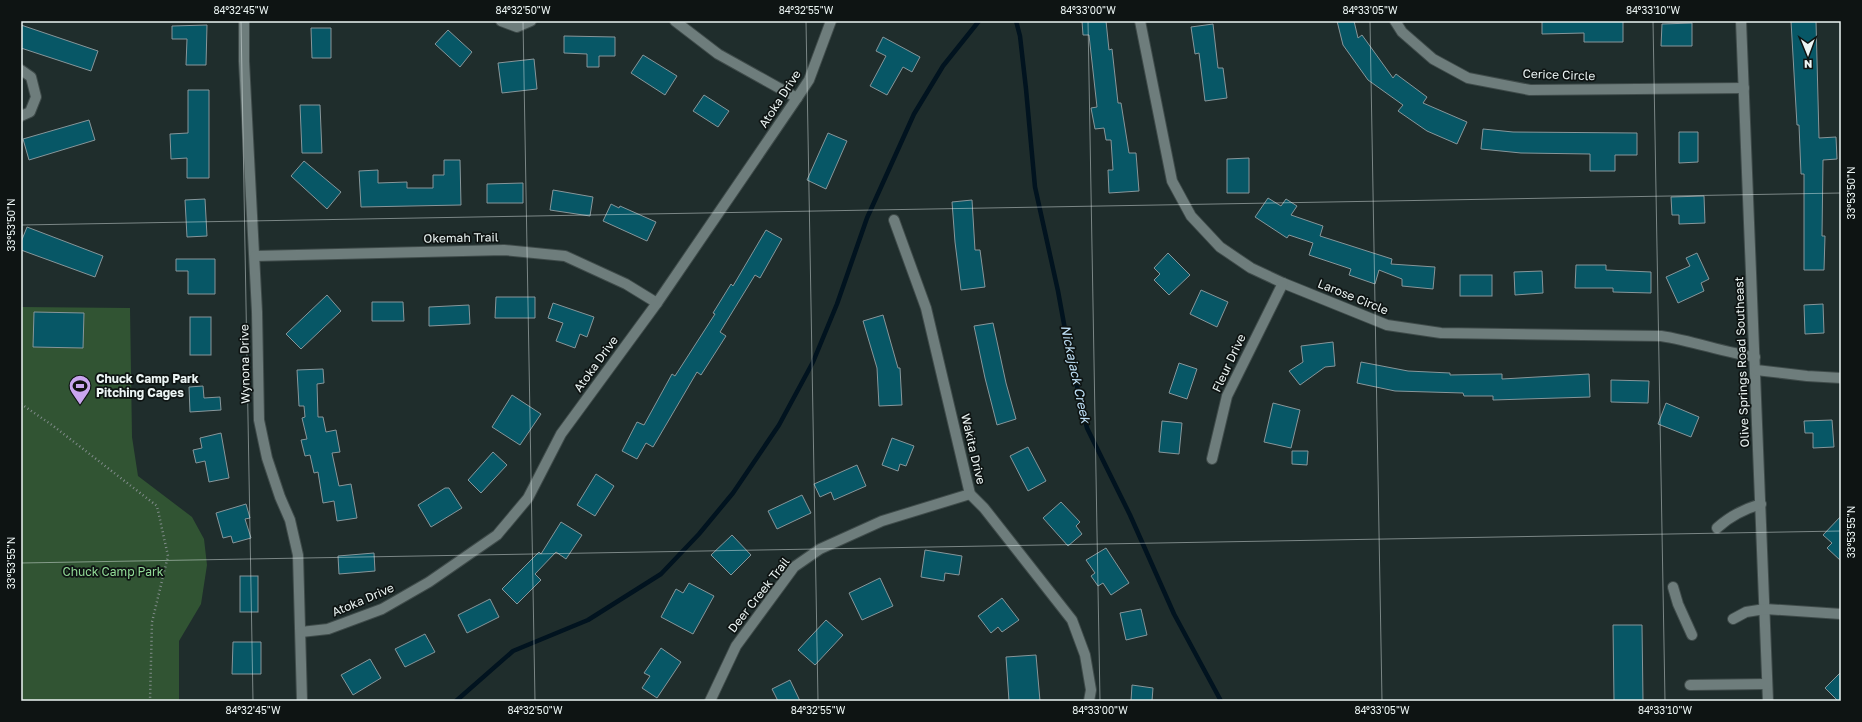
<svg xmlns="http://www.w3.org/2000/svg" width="1862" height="722" viewBox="0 0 1862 722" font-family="'Golos Text',sans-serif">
<rect width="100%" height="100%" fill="#1f2d2c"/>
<!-- green -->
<polygon fill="#315433" points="21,307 130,308 132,437 138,476 192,517 204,539 207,565 201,604 179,641 179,701 21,701"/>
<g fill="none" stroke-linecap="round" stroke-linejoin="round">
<!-- stream -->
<g stroke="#01131f" stroke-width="4.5">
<polyline points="1016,21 1020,36 1026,89 1035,187 1058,291 1070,357 1087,428 1130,515 1174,614 1221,701"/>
<polyline points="456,701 513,651 588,620 661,574 699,534 733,493 779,425 813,362 837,304 867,218 914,114 943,66 979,21"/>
</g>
</g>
<!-- building -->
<g fill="#075766" stroke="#87969a">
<polygon points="1082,21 1106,21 1109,50 1112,49 1118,103 1121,103 1129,153 1136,153 1139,191 1109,193 1108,170 1113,170 1111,140 1106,140 1104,128 1095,129 1091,108 1097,107 1089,35 1083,35"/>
<polygon points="1337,21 1354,21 1358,38 1362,35 1393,78 1396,74 1427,97 1423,103 1467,122 1457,144 1427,131 1398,111 1403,105 1368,80 1343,45"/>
<polygon points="1542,21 1623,21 1623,42 1584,42 1584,33 1542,34"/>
<polygon points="1791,21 1816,21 1819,138 1836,137 1837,159 1823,160 1822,236 1825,236 1824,270 1804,270 1804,174 1801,174 1799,125 1797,125"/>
<polygon points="1692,23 1692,46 1661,46 1662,24"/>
<polygon points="1213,24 1218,68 1223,68 1227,98 1205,101 1199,53 1195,54 1191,27"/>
<polygon points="21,25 98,51 91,71 21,48"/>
<polygon points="207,25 206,65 186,65 187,39 172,39 172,26"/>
<polygon points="311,28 331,28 331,58 312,58"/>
<polygon points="448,30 472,52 460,67 435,44"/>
<polygon points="564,36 615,37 615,56 599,56 599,67 587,67 587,54 564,53"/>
<polygon points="883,37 920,57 912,72 903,67 887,95 870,86 886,56 876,51"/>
<polygon points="643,55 677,76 665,95 631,73"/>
<polygon points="534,59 537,89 502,93 498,63"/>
<polygon points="188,90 209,90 209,178 187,178 187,158 171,159 170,134 188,133"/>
<polygon points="704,95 729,111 718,127 693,111"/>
<polygon points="300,105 320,105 322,153 302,153"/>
<polygon points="89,120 95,140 29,160 23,139"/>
<polygon points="1483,129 1513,132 1637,133 1637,155 1615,155 1615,171 1590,171 1590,154 1521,153 1481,149"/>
<polygon points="1679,132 1698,132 1698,162 1679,163"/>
<polygon points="828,133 847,141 826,189 807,180"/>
<polygon points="1249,158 1249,193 1227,193 1227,159"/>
<polygon points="444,160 460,160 461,205 361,207 359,171 378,170 378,183 407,182 407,188 433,188 433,175 444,175"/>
<polygon points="304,161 341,192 327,209 291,176"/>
<polygon points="523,183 523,203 487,203 487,184"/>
<polygon points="553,190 593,197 590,216 550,210"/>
<polygon points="1704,196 1705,223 1679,224 1679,215 1672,215 1671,197"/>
<polygon points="1268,198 1281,206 1286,199 1297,206 1291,215 1323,226 1320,236 1392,259 1391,264 1435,267 1433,289 1402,286 1402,279 1379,270 1375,284 1349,275 1351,269 1309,255 1313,243 1289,235 1287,238 1255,217"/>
<polygon points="205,199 207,236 187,237 185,200"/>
<polygon points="972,200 975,250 980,250 985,287 961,290 955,242 952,202"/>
<polygon points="611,204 619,208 620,206 656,222 647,241 603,221"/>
<polygon points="27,227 103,256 95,277 21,250 21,242"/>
<polygon points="766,230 782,239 760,278 755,275 720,332 726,336 701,375 697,372 653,447 646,443 637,459 622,451 637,422 644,425 672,374 675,376 715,314 713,313 731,284 733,286"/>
<polygon points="1168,253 1190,275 1169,295 1154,280 1160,274 1154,268"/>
<polygon points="1697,253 1709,279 1701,283 1704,291 1678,303 1666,277 1690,266 1686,258"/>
<polygon points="176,259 215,259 215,294 188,294 188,271 176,271"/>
<polygon points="1576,265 1606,265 1606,270 1651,272 1651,293 1613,292 1613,288 1575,288"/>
<polygon points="1542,271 1543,293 1515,295 1514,272"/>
<rect x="1460" y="275" width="32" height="21"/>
<polygon points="1201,290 1228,302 1217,327 1190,314"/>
<polygon points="327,295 341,311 301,349 286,334"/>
<polygon points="496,297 535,297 535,318 495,318"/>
<polygon points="372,302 403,302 404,321 372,321"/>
<polygon points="553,303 594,317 587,337 580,334 575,348 556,341 563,323 548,318"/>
<polygon points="1823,304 1824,333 1805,334 1804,305"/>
<polygon points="469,305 470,324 429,326 429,307"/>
<polygon points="34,312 84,313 83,348 33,347"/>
<polygon points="883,315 898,368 900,368 902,405 879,406 877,368 863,321"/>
<rect x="190" y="317" width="21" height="38"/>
<polygon points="993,323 1006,383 1016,419 997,425 985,378 974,326"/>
<polygon points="1333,342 1335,366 1325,367 1300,385 1289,371 1303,362 1301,346"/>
<polygon points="1361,362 1408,371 1450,373 1450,375 1502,374 1502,379 1589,374 1590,397 1493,400 1493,396 1464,396 1463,393 1395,391 1357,383"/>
<polygon points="1179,363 1197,369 1187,399 1169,393"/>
<polygon points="323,369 324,383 317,384 318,417 323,417 326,432 336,430 340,452 332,453 339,486 351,484 357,518 337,521 334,501 323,503 318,472 314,473 310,455 305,456 301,440 307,439 302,418 305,417 304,406 299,406 297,370"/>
<polygon points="1611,380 1649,381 1648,403 1611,402"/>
<polygon points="203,386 204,398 220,397 221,410 190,412 189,387"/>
<polygon points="512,395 541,414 520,445 492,427"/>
<polygon points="1273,403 1300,410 1291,448 1264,442"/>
<polygon points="1666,403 1699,417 1691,437 1658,424"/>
<polygon points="1832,420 1834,447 1813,448 1813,433 1805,433 1804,421"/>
<polygon points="1162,421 1182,423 1179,454 1159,452"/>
<polygon points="221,433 229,478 209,482 205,461 196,463 193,450 202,448 200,438"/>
<polygon points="892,438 914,446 906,466 900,464 898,471 882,465"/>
<polygon points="1028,447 1046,481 1028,491 1010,456"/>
<polygon points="1292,451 1308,451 1307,465 1292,464"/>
<polygon points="493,452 507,465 481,493 468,480"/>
<polygon points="857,465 866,486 834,500 831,492 820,497 814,484"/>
<polygon points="596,474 614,486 595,516 577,505"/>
<polygon points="445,488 449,488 462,508 431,527 418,505"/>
<polygon points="802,495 811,513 777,529 768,511"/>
<polygon points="1061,502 1080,522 1076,526 1082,534 1068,546 1043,518"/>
<polygon points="246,504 250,518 245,519 251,538 233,543 231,536 223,538 216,513"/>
<polygon points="1841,516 1841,561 1827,548 1832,543 1823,535"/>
<polygon points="561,522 582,535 566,559 556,552 535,574 541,580 517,604 502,589 539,552 541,554"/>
<polygon points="732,535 751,555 731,575 711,555"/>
<polygon points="1106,548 1129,583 1111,595 1103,583 1098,586 1091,576 1095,573 1086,560"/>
<polygon points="925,550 962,556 959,575 945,573 944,581 921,577"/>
<polygon points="374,553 375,571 339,574 338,556"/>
<rect x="240" y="576" width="18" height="36"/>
<polygon points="880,578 893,606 862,620 849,593"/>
<polygon points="689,583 714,596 693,634 661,617 676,589 683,593"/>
<polygon points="1002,598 1019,620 1002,632 998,627 991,633 978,616"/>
<polygon points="490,599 499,617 467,633 458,615"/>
<polygon points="1141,609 1147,635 1126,640 1120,613"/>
<polygon points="826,620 843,635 815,665 798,650"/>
<polygon points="1613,625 1642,625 1643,701 1614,701"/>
<polygon points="425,634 435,652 405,667 395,649"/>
<polygon points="233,642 261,642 261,674 232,674"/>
<polygon points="661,648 681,662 657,698 642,688 650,676 644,673"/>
<polygon points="1036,655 1040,701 1009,701 1006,657"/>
<polygon points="370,659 381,678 353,695 341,675"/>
<polygon points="1841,672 1841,701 1838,701 1825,688"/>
<polygon points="790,680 800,701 778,701 772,689"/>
<polygon points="1132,685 1153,688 1152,701 1131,701"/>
</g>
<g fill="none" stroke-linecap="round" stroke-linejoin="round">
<!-- minor casing -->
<g stroke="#3f4b4a" stroke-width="12">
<g id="minor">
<polyline points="244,21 244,61 257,312 259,420 267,458 280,497 290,520 298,555 302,701"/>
<polyline points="501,21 517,27 531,21"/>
<polyline points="675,21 718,54 797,98"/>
<path d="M1140,21l32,160 19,35 29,31 31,21 32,15 104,42 54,8 220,3c32,5 62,16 94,21"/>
<polyline points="1395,21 1402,32 1433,59 1468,78 1530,90 1744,88"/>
<polyline points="1741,21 1768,701"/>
<polyline points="21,70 31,77 36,97 30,112 21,116"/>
<polyline points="894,220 926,308 970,494 984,508 1072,620 1085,655 1091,690 1089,701"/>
<polyline points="255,256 504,250 565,256 626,284 657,303"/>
<polyline points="1756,370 1807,376 1841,378"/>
<polyline points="1212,459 1227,396 1283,283"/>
<path d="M1717,528c13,-12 27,-19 44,-24"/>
<polyline points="1673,587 1678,604 1692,635"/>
<polyline points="1733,619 1746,612 1765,609 1841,614"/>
<polyline points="301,632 328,629 382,609 429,582 497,535 528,498 561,434 657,303 797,98 809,80 831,21"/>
<polyline points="1690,685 1767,684"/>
<polyline points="710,701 736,646 794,567 820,549 882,521 970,494"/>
</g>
</g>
<!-- path -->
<polyline stroke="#828d8c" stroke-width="2.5" stroke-dasharray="1 3" stroke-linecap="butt" points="21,404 52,425 157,506 168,556 152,622 150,701"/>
<!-- minor -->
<use href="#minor" stroke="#6e7d7c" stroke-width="10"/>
</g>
<!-- ticks -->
<path fill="none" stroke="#ecf5f4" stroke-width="1" stroke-opacity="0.45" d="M241,21l12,680M523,21l12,680M806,21l12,680M1088,21l12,680M1370,21l12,680M1653,21l12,680M21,225l1820,-32M21,563l1820,-32"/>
<!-- icons -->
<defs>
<g id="stadium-pin" transform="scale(1.15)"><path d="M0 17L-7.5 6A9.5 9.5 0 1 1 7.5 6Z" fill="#c9a5ee" stroke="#0e1413"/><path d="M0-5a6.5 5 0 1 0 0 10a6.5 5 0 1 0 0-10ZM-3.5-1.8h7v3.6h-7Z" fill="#111"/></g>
</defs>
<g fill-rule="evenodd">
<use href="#stadium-pin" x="80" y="386"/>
</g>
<g text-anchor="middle" stroke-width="3.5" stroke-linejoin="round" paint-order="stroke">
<!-- street labels -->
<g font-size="12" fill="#ecf5f4" stroke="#0e1413">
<text transform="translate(1559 75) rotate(2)" y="4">Cerice Circle</text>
<text transform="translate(780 99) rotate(-57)" y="4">Atoka Drive</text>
<text transform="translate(461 238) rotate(-1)" y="4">Okemah Trail</text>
<text transform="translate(1353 297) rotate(22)" y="4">Larose Circle</text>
<text transform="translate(1742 362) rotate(-92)" y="4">Olive Springs Road Southeast</text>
<text transform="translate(1229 363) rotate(-65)" y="4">Fleur Drive</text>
<text transform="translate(245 364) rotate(-91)" y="4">Wynona Drive</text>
<text transform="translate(596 364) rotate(-54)" y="4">Atoka Drive</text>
<text transform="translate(973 449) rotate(77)" y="4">Wakita Drive</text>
<text transform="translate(759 595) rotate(-52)" y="4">Deer Creek Trail</text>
<text transform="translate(363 600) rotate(-23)" y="4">Atoka Drive</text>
</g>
<!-- poi labels -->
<g font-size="12" font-weight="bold" fill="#ecf5f4" stroke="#0e1413" text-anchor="start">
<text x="96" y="383">Chuck Camp Park<tspan x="96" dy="14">Pitching Cages</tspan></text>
</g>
<!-- park labels -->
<g font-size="12" fill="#92db97" stroke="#0e1413">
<text x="113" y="576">Chuck Camp Park</text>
</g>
<!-- water labels -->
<g font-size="13" font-style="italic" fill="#bfe1f8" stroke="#0e1413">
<text transform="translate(1076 374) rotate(78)" y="5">Nickajack Creek</text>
</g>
</g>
<!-- border -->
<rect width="1862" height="722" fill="none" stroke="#0e1413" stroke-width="44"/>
<!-- north arrow -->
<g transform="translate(1808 54) rotate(179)" stroke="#0e1413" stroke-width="3" paint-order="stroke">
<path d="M0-3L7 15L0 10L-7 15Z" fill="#ecf5f4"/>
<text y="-6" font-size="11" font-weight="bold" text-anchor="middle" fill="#ecf5f4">N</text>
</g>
<rect x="22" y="22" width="1818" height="678" fill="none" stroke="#ecf5f4" stroke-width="1.5"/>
<g font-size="10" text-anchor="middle" fill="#ecf5f4">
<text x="241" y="14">84°32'45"W</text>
<text x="523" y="14">84°32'50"W</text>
<text x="806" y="14">84°32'55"W</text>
<text x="1088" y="14">84°33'00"W</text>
<text x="1370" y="14">84°33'05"W</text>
<text x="1653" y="14">84°33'10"W</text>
<text transform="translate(1851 193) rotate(-90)" y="4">33°53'50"N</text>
<text transform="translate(11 225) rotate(-90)" y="4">33°53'50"N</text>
<text transform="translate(1851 532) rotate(-90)" y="4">33°53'55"N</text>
<text transform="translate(11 563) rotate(-90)" y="4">33°53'55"N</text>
<text x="253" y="714">84°32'45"W</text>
<text x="535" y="714">84°32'50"W</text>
<text x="818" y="714">84°32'55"W</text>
<text x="1100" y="714">84°33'00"W</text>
<text x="1382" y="714">84°33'05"W</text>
<text x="1665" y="714">84°33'10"W</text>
</g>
</svg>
